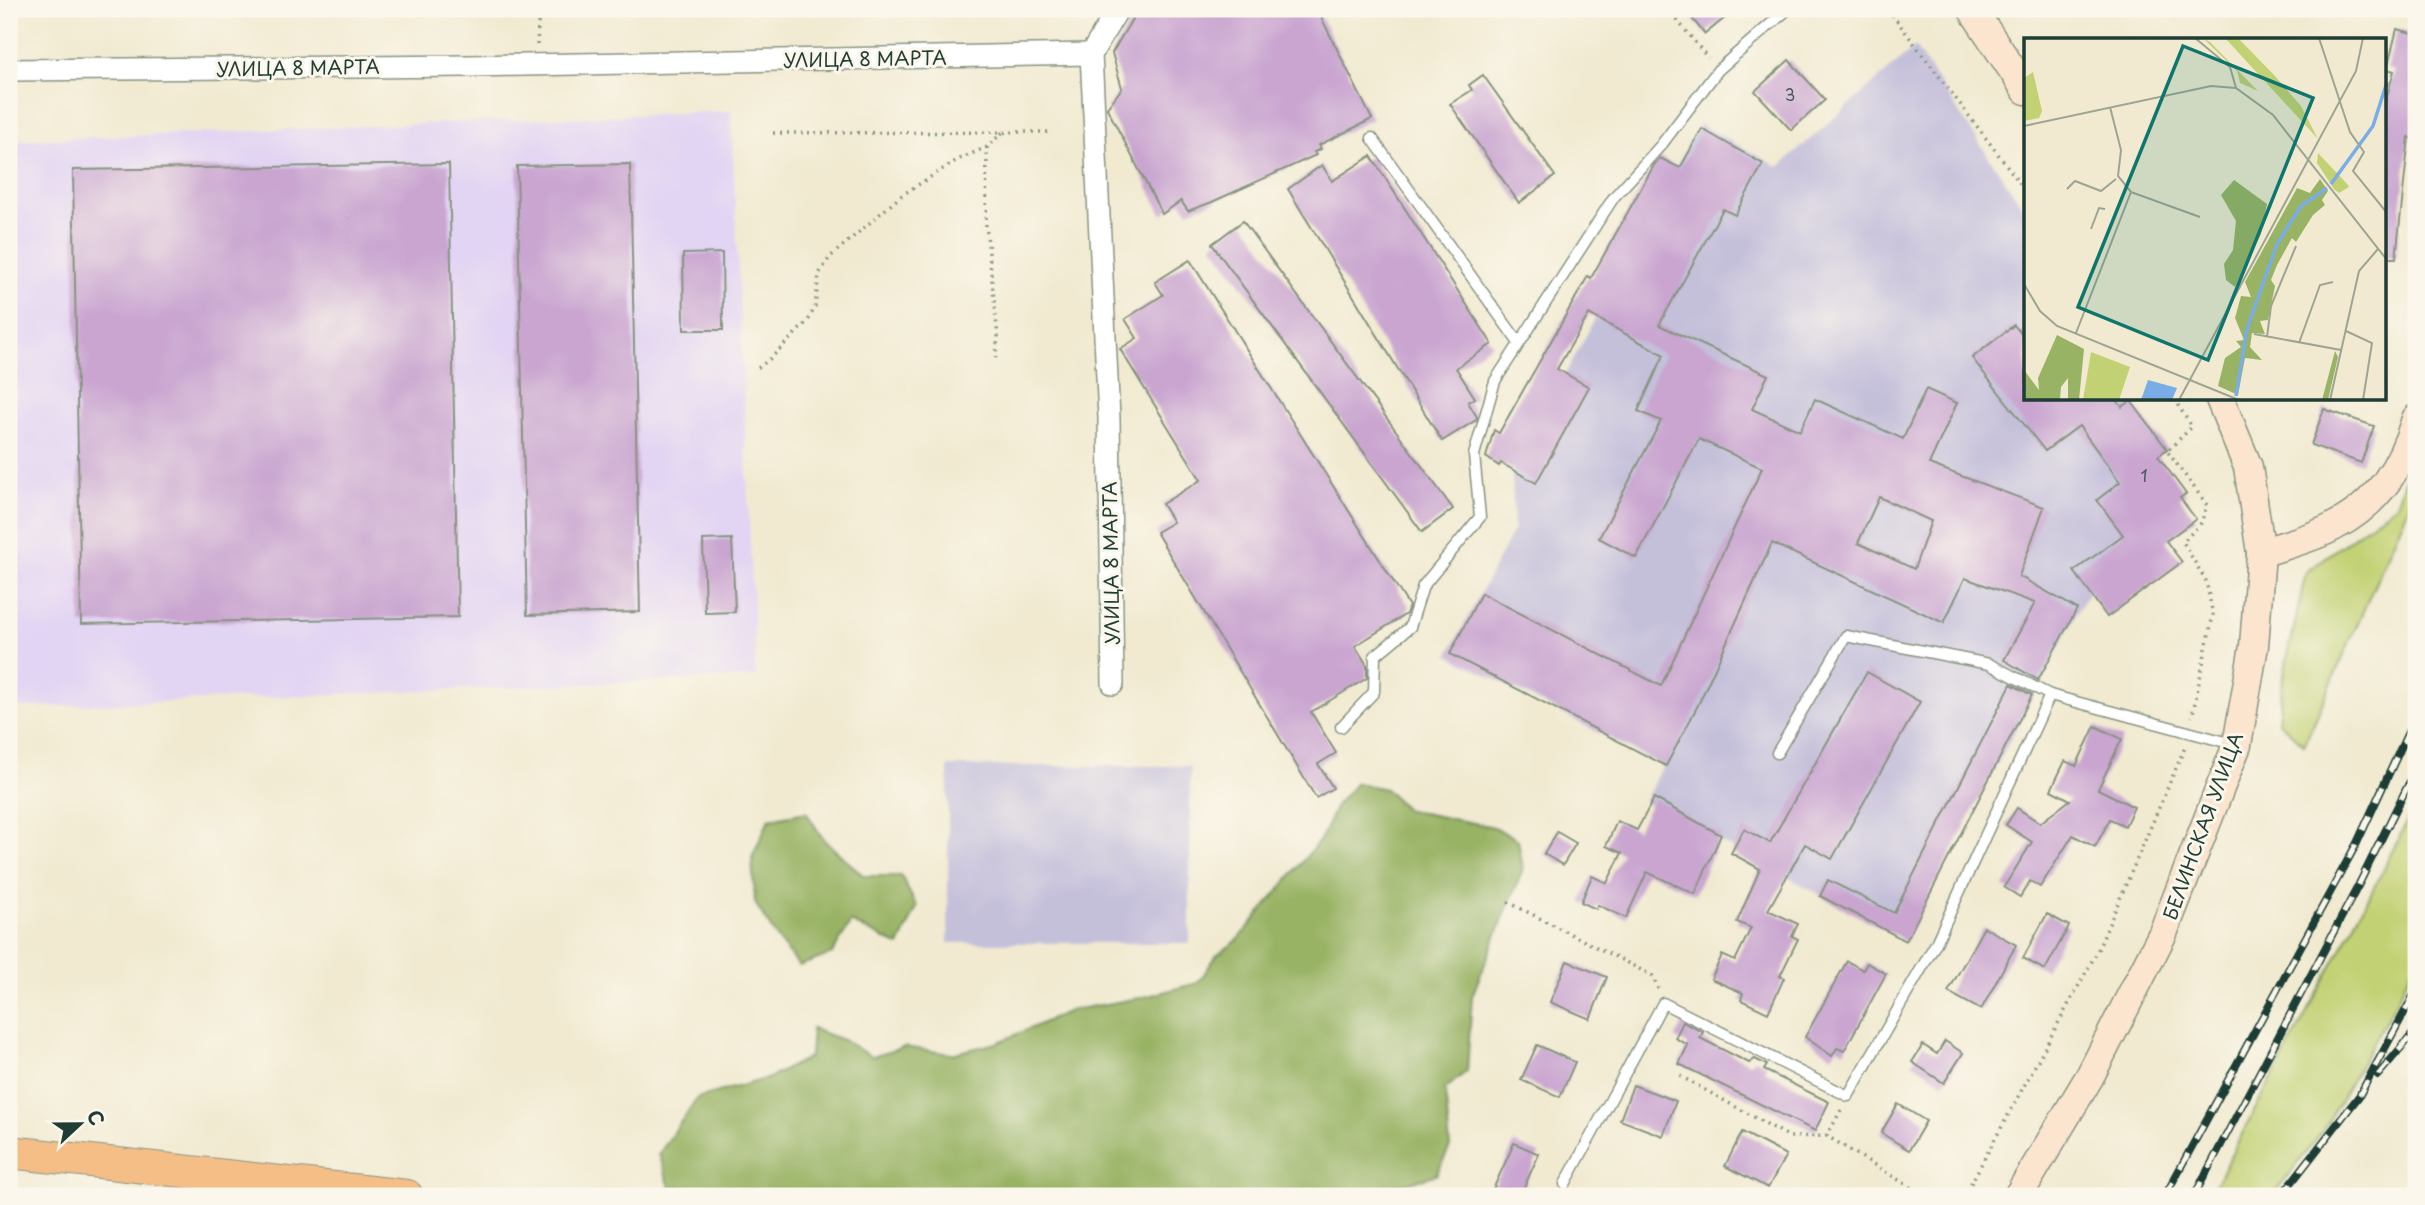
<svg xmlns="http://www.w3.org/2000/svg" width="2425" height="1205" viewBox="0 0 2425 1205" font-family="'Playpen Sans',sans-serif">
<rect width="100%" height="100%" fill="#fbf7ec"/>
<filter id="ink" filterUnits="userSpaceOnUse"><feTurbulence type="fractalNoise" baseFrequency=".0143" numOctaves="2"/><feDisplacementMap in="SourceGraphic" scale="14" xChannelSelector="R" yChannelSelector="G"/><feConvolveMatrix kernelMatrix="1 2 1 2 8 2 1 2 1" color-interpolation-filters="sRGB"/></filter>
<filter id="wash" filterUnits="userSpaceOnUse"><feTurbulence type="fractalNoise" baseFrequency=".00686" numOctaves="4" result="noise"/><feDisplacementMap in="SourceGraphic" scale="28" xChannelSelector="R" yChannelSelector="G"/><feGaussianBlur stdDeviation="1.57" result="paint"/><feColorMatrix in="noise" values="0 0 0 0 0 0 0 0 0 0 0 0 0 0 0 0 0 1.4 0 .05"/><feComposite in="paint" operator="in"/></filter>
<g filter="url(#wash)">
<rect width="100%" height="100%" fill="#f1ead1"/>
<!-- built -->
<polygon fill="#e2d4f3" points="731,111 756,677 9,708 9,141"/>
<!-- industrial -->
<g fill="#c5c0da">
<polygon points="1915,47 2026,212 2026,399 2086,399 2177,524 2091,587 1905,939 1644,802 1663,766 1448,655 1514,529 1512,474 1699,124 1779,167"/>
<rect x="948" y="766" width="242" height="177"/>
</g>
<!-- green -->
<g fill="#c2d173" stroke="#708754" stroke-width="2">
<polygon points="2416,445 2416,491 2304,745 2278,721 2283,679 2306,572 2396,505"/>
<polygon points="2416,803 2416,960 2397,1000 2323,1131 2272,1196 2209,1196 2380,876"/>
</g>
<!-- forest -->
<g fill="#99b365" stroke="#5c784c" stroke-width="2">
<polygon points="1356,783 1385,789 1407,810 1494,827 1518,840 1523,869 1472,996 1467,1071 1445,1089 1450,1147 1436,1175 1376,1191 1338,1196 873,1196 670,1187 659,1154 697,1098 769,1078 810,1057 812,1029 843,1040 872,1057 904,1047 951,1054 997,1043 1072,1010 1140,998 1198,983 1217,955 1238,940 1321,839 1337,804"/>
<polygon points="806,812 824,840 864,876 901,876 917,907 899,946 851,922 832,954 799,966 779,941 755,903 752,858 769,819"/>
</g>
<g id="blocks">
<!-- building -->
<g fill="#c9a5d0" fill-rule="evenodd">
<polygon points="1138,9 1317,9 1372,119 1319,145 1321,149 1314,152 1316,155 1212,202 1188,211 1181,201 1162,214 1107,108 1122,88 1112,53"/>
<polygon points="1684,9 1736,9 1705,34"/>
<polygon points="2397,29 2416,34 2416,140 2409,137 2396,258 2385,258 2385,162 2388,131 2385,130 2385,103 2394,71 2387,69"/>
<polygon points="1789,60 1825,100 1791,130 1755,91"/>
<polygon points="1483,75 1555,176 1519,203 1450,104 1472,90 1469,85"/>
<path d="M1702,129l61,35 -28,51 -12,-6 -64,116 109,50 -16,34 48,22 15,-32 88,40 23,-50 31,14 -28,61 115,43 -25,69 58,33 -39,71 -34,-20 31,-57 -70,-25 -21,45 -172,-80 -74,162 -32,61 -216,-112 31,-61 180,93 101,-218 -63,-29 -63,119 -37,-20 62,-117 -23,-10 26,-56 -75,-41 -32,55 32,18 -53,96 -35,-20 -2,3 -13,-9 8,-27 5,3 89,-157 3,2 63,-113 6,-7 20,10zM1879,497l52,24 -17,48 -56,-26z"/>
<polygon points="1371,156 1492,344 1456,368 1475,398 1468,402 1477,417 1476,420 1442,441 1288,189 1322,165 1332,181"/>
<polygon points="449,164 458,617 81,624 73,170"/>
<polygon points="630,164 640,612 527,615 517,166"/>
<polygon points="1243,221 1453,509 1422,532 1212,244"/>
<polygon points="722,253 723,330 684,330 683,254"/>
<polygon points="1190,260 1409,606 1406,614 1355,646 1367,665 1367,678 1311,712 1336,753 1318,764 1333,788 1316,798 1156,532 1173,522 1162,504 1201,480 1120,349 1137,338 1125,319 1163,295 1155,282"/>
<polygon points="2014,325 2026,340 2026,399 2116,399 2122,407 2131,401 2167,449 2158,456 2186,494 2180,498 2196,519 2166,541 2182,562 2107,617 2074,571 2123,535 2097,500 2120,482 2079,426 2045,451 1972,358"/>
<polygon points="2324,409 2374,426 2361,463 2311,445"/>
<polygon points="732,539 735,612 705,613 703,540"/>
<polygon points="1867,672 1920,702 1832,859 1805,844 1768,910 1798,924 1792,936 1798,939 1780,976 1784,978 1768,1013 1741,1000 1743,993 1711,979 1722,955 1735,961 1751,928 1737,922 1760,869 1731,853 1744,829 1770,843"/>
<polygon points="2011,684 2032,695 1906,941 1820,896 1828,880 1894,913"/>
<polygon points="2095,726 2122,739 2098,789 2134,807 2125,826 2110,819 2095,847 2073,835 2040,887 2030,881 2020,897 2004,887 2032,842 2006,825 2017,808 2040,823 2070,800 2051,790 2065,761 2076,766"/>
<polygon points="1654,798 1721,835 1695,894 1647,872 1626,918 1598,905 1596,909 1581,902 1592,876 1607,883 1622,853 1606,846 1617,821 1637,830"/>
<polygon points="1557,832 1576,843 1563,865 1544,854"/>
<polygon points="2047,914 2069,926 2045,970 2023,958"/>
<polygon points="1984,927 2016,945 1981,1010 1948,992"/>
<polygon points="1567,961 1607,977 1590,1019 1550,1002"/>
<polygon points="1847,961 1863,970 1867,963 1886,974 1844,1051 1837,1048 1832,1056 1805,1037"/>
<polygon points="1683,1022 1703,1032 1700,1038 1749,1063 1755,1059 1767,1065 1764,1070 1829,1102 1815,1131 1679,1064 1688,1045 1675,1038"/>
<polygon points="1945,1041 1963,1053 1944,1083 1912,1062 1923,1045 1937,1054"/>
<polygon points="1537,1045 1575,1062 1560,1097 1521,1080"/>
<polygon points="1633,1085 1676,1101 1663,1136 1620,1120"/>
<polygon points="1898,1104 1926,1121 1909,1150 1881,1133"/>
<polygon points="1742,1132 1786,1155 1768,1188 1725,1166"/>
<polygon points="1514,1143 1539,1154 1520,1196 1490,1196"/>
</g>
</g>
</g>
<g filter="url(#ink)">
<use href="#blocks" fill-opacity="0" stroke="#889482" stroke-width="2"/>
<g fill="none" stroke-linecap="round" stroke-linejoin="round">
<!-- lane casing -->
<g stroke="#889482" stroke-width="13">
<g id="lane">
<polyline points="1372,138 1519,343"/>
<polyline points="1341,727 1374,692 1375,656 1410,627 1423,586 1480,517 1474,455 1495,381 1614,197 1662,144 1718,70 1788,9"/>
<polyline points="1777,753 1846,636 1989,664 2050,695"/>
<polyline points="1565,1184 1663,1003 1848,1096 1936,943 2050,695 2237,745"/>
</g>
</g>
<!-- street casing -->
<g stroke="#889482" stroke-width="24">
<g id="street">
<polyline points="1091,54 1118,9"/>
<polyline points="9,70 469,66 1091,54 1109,418 1113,684"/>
</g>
</g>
<!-- secondary casing -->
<g stroke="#889482" stroke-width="31">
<g id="secondary">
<polyline points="1972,9 2026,90"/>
<path d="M2261,553c23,-8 50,-14 72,-26 45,-23 69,-61 83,-108"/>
<polyline points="2018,1196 2090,1076 2163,933 2237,745 2254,646 2261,553 2248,467 2220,399"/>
</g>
</g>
<!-- primary casing -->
<g stroke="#889482" stroke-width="34">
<polyline id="primary" points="9,1152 407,1196"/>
</g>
<!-- path -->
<g stroke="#889482" stroke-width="3.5" stroke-dasharray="2 5" stroke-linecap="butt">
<polyline points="1668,9 1708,58"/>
<polyline points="1888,9 2026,191"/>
<polyline points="537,45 539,9"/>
<polyline points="773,133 1049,132"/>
<polyline points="987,147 986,225 998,337 995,361"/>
<polyline points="758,368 771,358 808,321 815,307 819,274 830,257 902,195 957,160 987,147 1003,132"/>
<polyline points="2174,399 2192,427 2167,451 2207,505 2201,523 2183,542 2206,581 2213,615 2192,717"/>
<polyline points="1508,902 1653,976 1658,989"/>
<polyline points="1680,1076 1790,1137 1827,1136"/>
<polyline points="1841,1110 1827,1136 1920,1193 1922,1196"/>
<polyline points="1964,1196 2097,952 2186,745"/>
</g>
<!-- lane -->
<use href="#lane" stroke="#fff" stroke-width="10"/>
<!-- street -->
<use href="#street" stroke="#fff" stroke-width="21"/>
<!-- secondary -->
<use href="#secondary" stroke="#fbe5cf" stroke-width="28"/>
<!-- primary -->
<use href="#primary" stroke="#f6be87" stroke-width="32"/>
<!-- rail casing -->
<g stroke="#1f3d34" stroke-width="8">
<g id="rail">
<polyline points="2378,1075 2416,1030"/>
<polyline points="2165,1196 2357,843 2416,715"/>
<polyline points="2194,1196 2358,886 2416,769"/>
<polyline points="2281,1196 2359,1096 2416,991"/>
</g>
</g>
<!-- rail -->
<use href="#rail" stroke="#fbf7ec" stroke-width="5" stroke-dasharray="16" stroke-linecap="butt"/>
</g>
</g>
<g text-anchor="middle" stroke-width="6" stroke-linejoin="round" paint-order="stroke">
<!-- number labels -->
<g font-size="16" fill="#4a575b">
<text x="1790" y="101">3</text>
<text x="2144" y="482">1</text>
</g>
<!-- street labels -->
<g font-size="19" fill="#1f3d34" stroke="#fbf7ec">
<text transform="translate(865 59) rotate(-1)" y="7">УЛИЦА 8 МАРТА</text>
<text transform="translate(298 68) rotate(-1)" y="7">УЛИЦА 8 МАРТА</text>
<text transform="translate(1111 563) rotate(-91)" y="7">УЛИЦА 8 МАРТА</text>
<text transform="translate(2203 826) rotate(-70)" y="7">БЕЛИНСКАЯ УЛИЦА</text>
</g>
</g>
<!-- overview -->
<g transform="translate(2024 38)">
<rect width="362" height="362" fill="#f1ead1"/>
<path d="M179,0l7,4 48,49 -18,-8 -3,-12zM201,0h13l37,38 26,30 17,33zM9,34l9,39 -3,7 -15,3v-43zM294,115l30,32 1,2 -10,6 -5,-4 -17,-26zM67,314l39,15 -11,33h-36z" fill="#c2d173"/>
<path d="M296,141l8,12 -6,9 3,5 -12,10 -17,27 -4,-4 -15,27 -6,15 4,6 -7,34 -8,1 5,13 -13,-1 -2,14 12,13 -17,-2 -7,37 -20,-9 7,-28 16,-11 -5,-6 8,-1 -9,-22 6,-22 10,1 -6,-15 52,-94 13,5zM210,142l33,24 -6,30 -26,53 -9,-7 -2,-16 9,-14 3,-29 -15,-26zM33,297l27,14 -5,51h-11v-22l-7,9 -1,13h-36v-30l15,20 -1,-12zM311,313l3,6 -10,43h-6z" fill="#99b365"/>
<path d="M124,342l29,8 -5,12h-31z" fill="#7aace6"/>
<path fill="none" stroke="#7aace6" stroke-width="3.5" d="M307,146l42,-58 14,-44M212,358l11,-67 30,-85 24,-38 26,-18"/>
<path fill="none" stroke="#9da592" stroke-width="2" d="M171,0l35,29 6,21M295,0l31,94 14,20 -11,19 34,42M86,69l11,43 -3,26 13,16M0,88l187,-40 25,2 37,27 114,145M43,151l8,-8 26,10 15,-12M67,191l8,-21 6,1M0,246l16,27 17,15 182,74M322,293l26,12 -9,57M52,295l55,-141 69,25M230,296l87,16M243,299l4,-31 25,-60M275,305l21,-58 13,-3M155,362l177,-329 7,-33M306,362l29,-129 19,-22"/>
<path fill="#0f766e" fill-opacity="0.15" stroke="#0f766e" stroke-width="3.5" d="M159,8l130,52 -105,262 -130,-53z"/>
<rect width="362" height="362" fill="none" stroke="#1f3d34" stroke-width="3.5"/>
</g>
<!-- margin -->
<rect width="2425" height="1205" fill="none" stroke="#fbf7ec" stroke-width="35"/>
<!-- north arrow -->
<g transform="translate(80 1124) rotate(68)" stroke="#fbf7ec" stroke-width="5" paint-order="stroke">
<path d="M0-5L12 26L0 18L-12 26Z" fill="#1f3d34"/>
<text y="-10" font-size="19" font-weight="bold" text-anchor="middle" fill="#1f3d34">С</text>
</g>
</svg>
